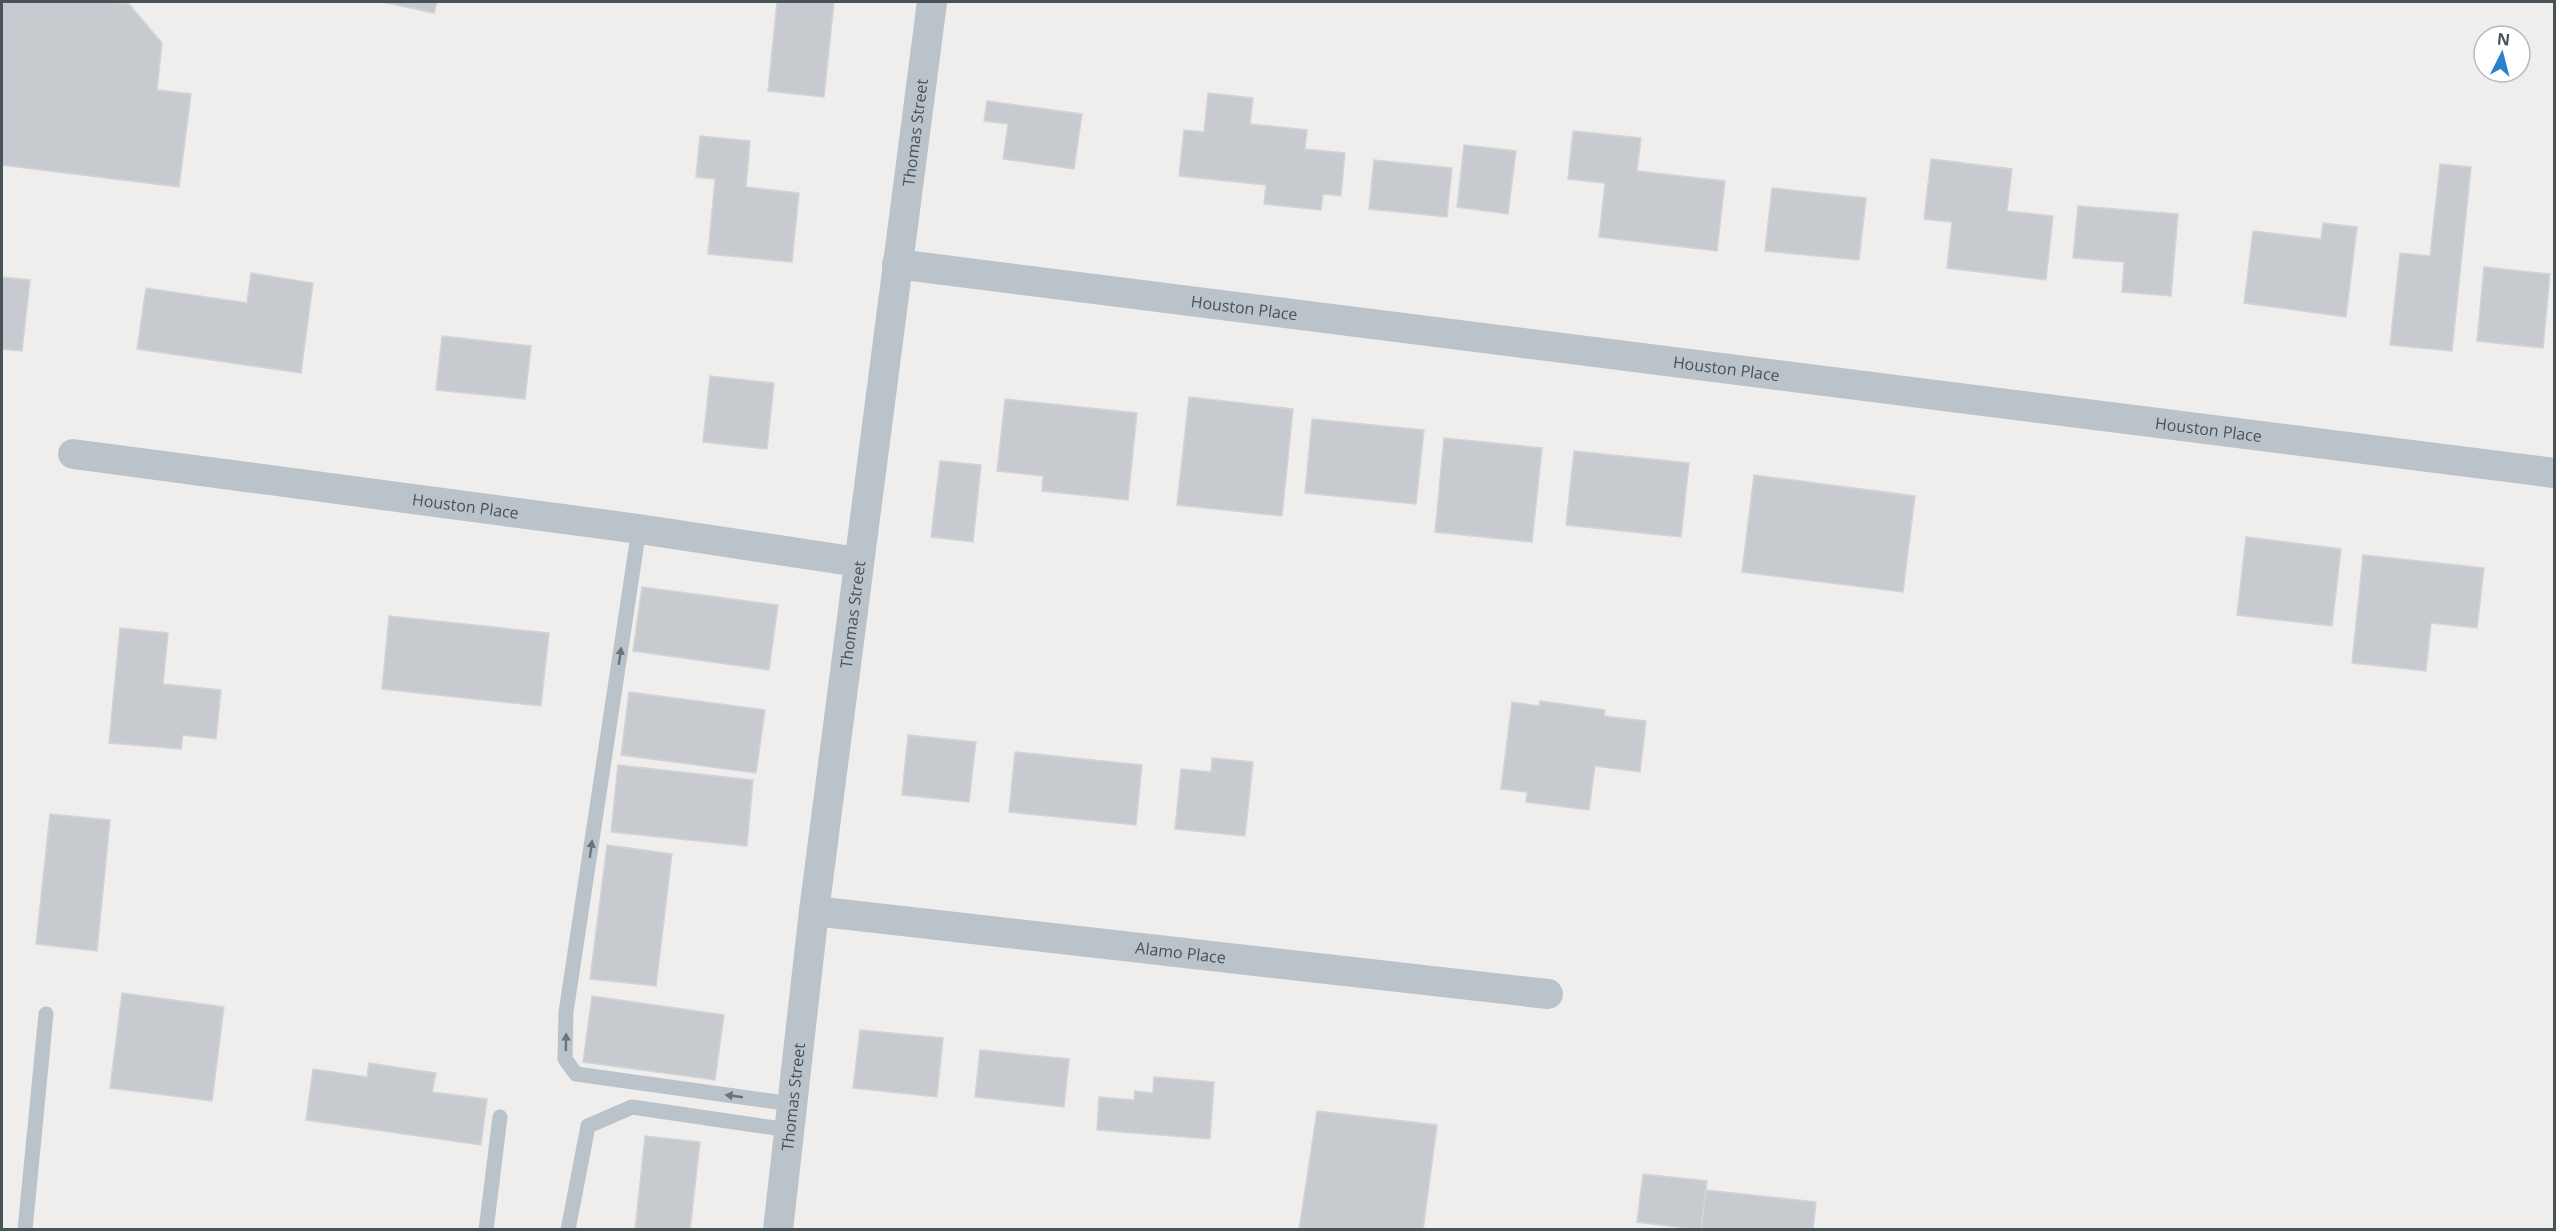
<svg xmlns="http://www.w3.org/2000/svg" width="2556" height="1231" viewBox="0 0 2556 1231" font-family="'Open Sans',sans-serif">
<rect width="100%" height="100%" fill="#f0eded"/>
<!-- building -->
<g fill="#c7cbd0" stroke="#d2d4d8" stroke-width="1.5">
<polygon points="2,2 108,2 129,4 162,43 157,90 191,94 179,187 2,165"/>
<polygon points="382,2 437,2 434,13"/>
<polygon points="777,2 834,2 824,97 768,91"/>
<polygon points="1208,93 1253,98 1250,124 1307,130 1305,149 1345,153 1341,196 1323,194 1321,210 1264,204 1266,185 1179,176 1184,130 1204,132"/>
<polygon points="987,101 1082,114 1074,169 1003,159 1008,124 984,121"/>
<polygon points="1573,131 1641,138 1637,171 1725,181 1717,251 1599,237 1605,183 1568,179"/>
<polygon points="700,136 750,141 746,187 799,193 792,262 708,254 715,179 696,177"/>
<polygon points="1464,145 1516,151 1508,214 1457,207"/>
<polygon points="1931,159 2012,169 2007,211 2053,216 2046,280 1947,268 1952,222 1924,219"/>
<polygon points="1374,160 1452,168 1447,217 1369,209"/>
<polygon points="2440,164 2471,167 2452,351 2390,345 2400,253 2430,256"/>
<polygon points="1772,188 1866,198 1859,260 1765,251"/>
<polygon points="2078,206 2178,214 2171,296 2122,292 2124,262 2073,258"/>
<polygon points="2323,223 2357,227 2346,317 2244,303 2253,231 2321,239"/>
<polygon points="2484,267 2550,274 2543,348 2477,341"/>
<polygon points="251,273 313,283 301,373 137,349 146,288 247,303"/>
<polygon points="2,277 30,280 22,351 2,349"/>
<polygon points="442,336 531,346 525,399 436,390"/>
<polygon points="710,376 774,383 767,449 703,442"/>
<polygon points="1189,397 1293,409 1282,516 1177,505"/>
<polygon points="1005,399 1137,413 1128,500 1042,491 1043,476 997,471"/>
<polygon points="1312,419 1424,430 1416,504 1305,493"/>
<polygon points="1444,438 1542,448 1532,542 1435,532"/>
<polygon points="1574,451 1689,463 1681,537 1566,525"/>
<polygon points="940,461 981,465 973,542 931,537"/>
<polygon points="1754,475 1915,496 1903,592 1742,572"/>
<polygon points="2246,537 2341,549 2332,626 2237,615"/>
<polygon points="2363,555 2484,568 2477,628 2431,623 2426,671 2352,663"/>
<polygon points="642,587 778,605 769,670 633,651"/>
<polygon points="389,616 549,633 541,706 382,689"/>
<polygon points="120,628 168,633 163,684 221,690 216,739 183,735 181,749 109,743"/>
<polygon points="629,692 765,710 756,773 621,755"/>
<polygon points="1540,701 1605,710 1604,716 1646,721 1640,772 1595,766 1589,810 1526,802 1527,792 1501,789 1512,702 1539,706"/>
<polygon points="908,735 976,742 969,802 902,795"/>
<polygon points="1015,752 1142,765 1136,825 1009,812"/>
<polygon points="1212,758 1253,762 1245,836 1175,829 1181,769 1211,772"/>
<polygon points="618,765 753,780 747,846 611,832"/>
<polygon points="50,814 110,820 97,951 36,944"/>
<polygon points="607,845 672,854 656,986 590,979"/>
<polygon points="122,993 224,1007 212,1101 110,1088"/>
<polygon points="592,996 724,1015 715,1080 583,1062"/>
<polygon points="860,1030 943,1038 937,1097 853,1088"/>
<polygon points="980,1050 1069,1059 1064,1107 975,1097"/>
<polygon points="369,1063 436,1073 432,1092 487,1099 481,1145 306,1120 313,1069 367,1077"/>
<polygon points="1154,1077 1214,1082 1210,1139 1097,1130 1099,1097 1134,1100 1135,1091 1153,1093"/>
<polygon points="1317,1111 1437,1125 1423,1230 1299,1230"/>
<polygon points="645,1136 700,1142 690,1230 635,1230"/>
<polygon points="1643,1174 1707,1181 1701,1230 1637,1222"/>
<polygon points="1706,1190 1816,1202 1813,1230 1701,1230"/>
</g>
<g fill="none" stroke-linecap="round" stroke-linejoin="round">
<!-- service -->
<g stroke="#bac3c9" stroke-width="15">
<polyline points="639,529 566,1012 565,1059 576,1074 792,1104"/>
<polyline points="25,1230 46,1014"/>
<polyline points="486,1230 500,1117"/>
<polyline points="568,1230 588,1126 632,1107 789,1130"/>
</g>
<!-- minor -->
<g stroke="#bac3c9" stroke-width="30">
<path id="s1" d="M897,264l1657,209"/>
<path id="s2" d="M73,454l566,75 219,33"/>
<path id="s3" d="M814,911l734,83"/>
<path id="s4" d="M778,1230l36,-319 118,-909"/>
</g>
</g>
<!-- one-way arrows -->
<defs><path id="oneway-solid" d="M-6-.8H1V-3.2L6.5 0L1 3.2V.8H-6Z" transform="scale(1.5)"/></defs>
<g fill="#6a747b">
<use href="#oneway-solid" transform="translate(620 656) rotate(-82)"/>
<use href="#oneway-solid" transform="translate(591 849) rotate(-82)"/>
<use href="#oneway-solid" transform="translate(566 1042) rotate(-89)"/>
<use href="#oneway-solid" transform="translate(734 1096) rotate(-172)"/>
</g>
<g text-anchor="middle" stroke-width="4.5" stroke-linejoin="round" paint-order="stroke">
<!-- street labels -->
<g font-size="16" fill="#475259" stroke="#fff">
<text dy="6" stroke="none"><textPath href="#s4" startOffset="1106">Thomas Street</textPath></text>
<text dy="6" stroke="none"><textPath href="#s1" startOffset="350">Houston Place</textPath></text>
<text dy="6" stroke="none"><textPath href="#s1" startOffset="836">Houston Place</textPath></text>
<text dy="6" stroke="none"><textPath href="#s1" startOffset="1322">Houston Place</textPath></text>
<text dy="6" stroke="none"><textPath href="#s2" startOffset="396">Houston Place</textPath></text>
<text dy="6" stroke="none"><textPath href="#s4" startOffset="620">Thomas Street</textPath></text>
<text dy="6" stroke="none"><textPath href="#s3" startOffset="369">Alamo Place</textPath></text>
<text dy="6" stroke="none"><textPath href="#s4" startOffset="134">Thomas Street</textPath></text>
</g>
</g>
<!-- border -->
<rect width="2556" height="1231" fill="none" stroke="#475259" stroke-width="6"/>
<!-- north arrow -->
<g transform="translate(2502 54) rotate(6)"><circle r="28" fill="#ffffff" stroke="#b5babd" stroke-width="1.5"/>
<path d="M0-4.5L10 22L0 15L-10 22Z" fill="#2981ce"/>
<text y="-9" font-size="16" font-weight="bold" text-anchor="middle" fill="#475259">N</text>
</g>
</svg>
